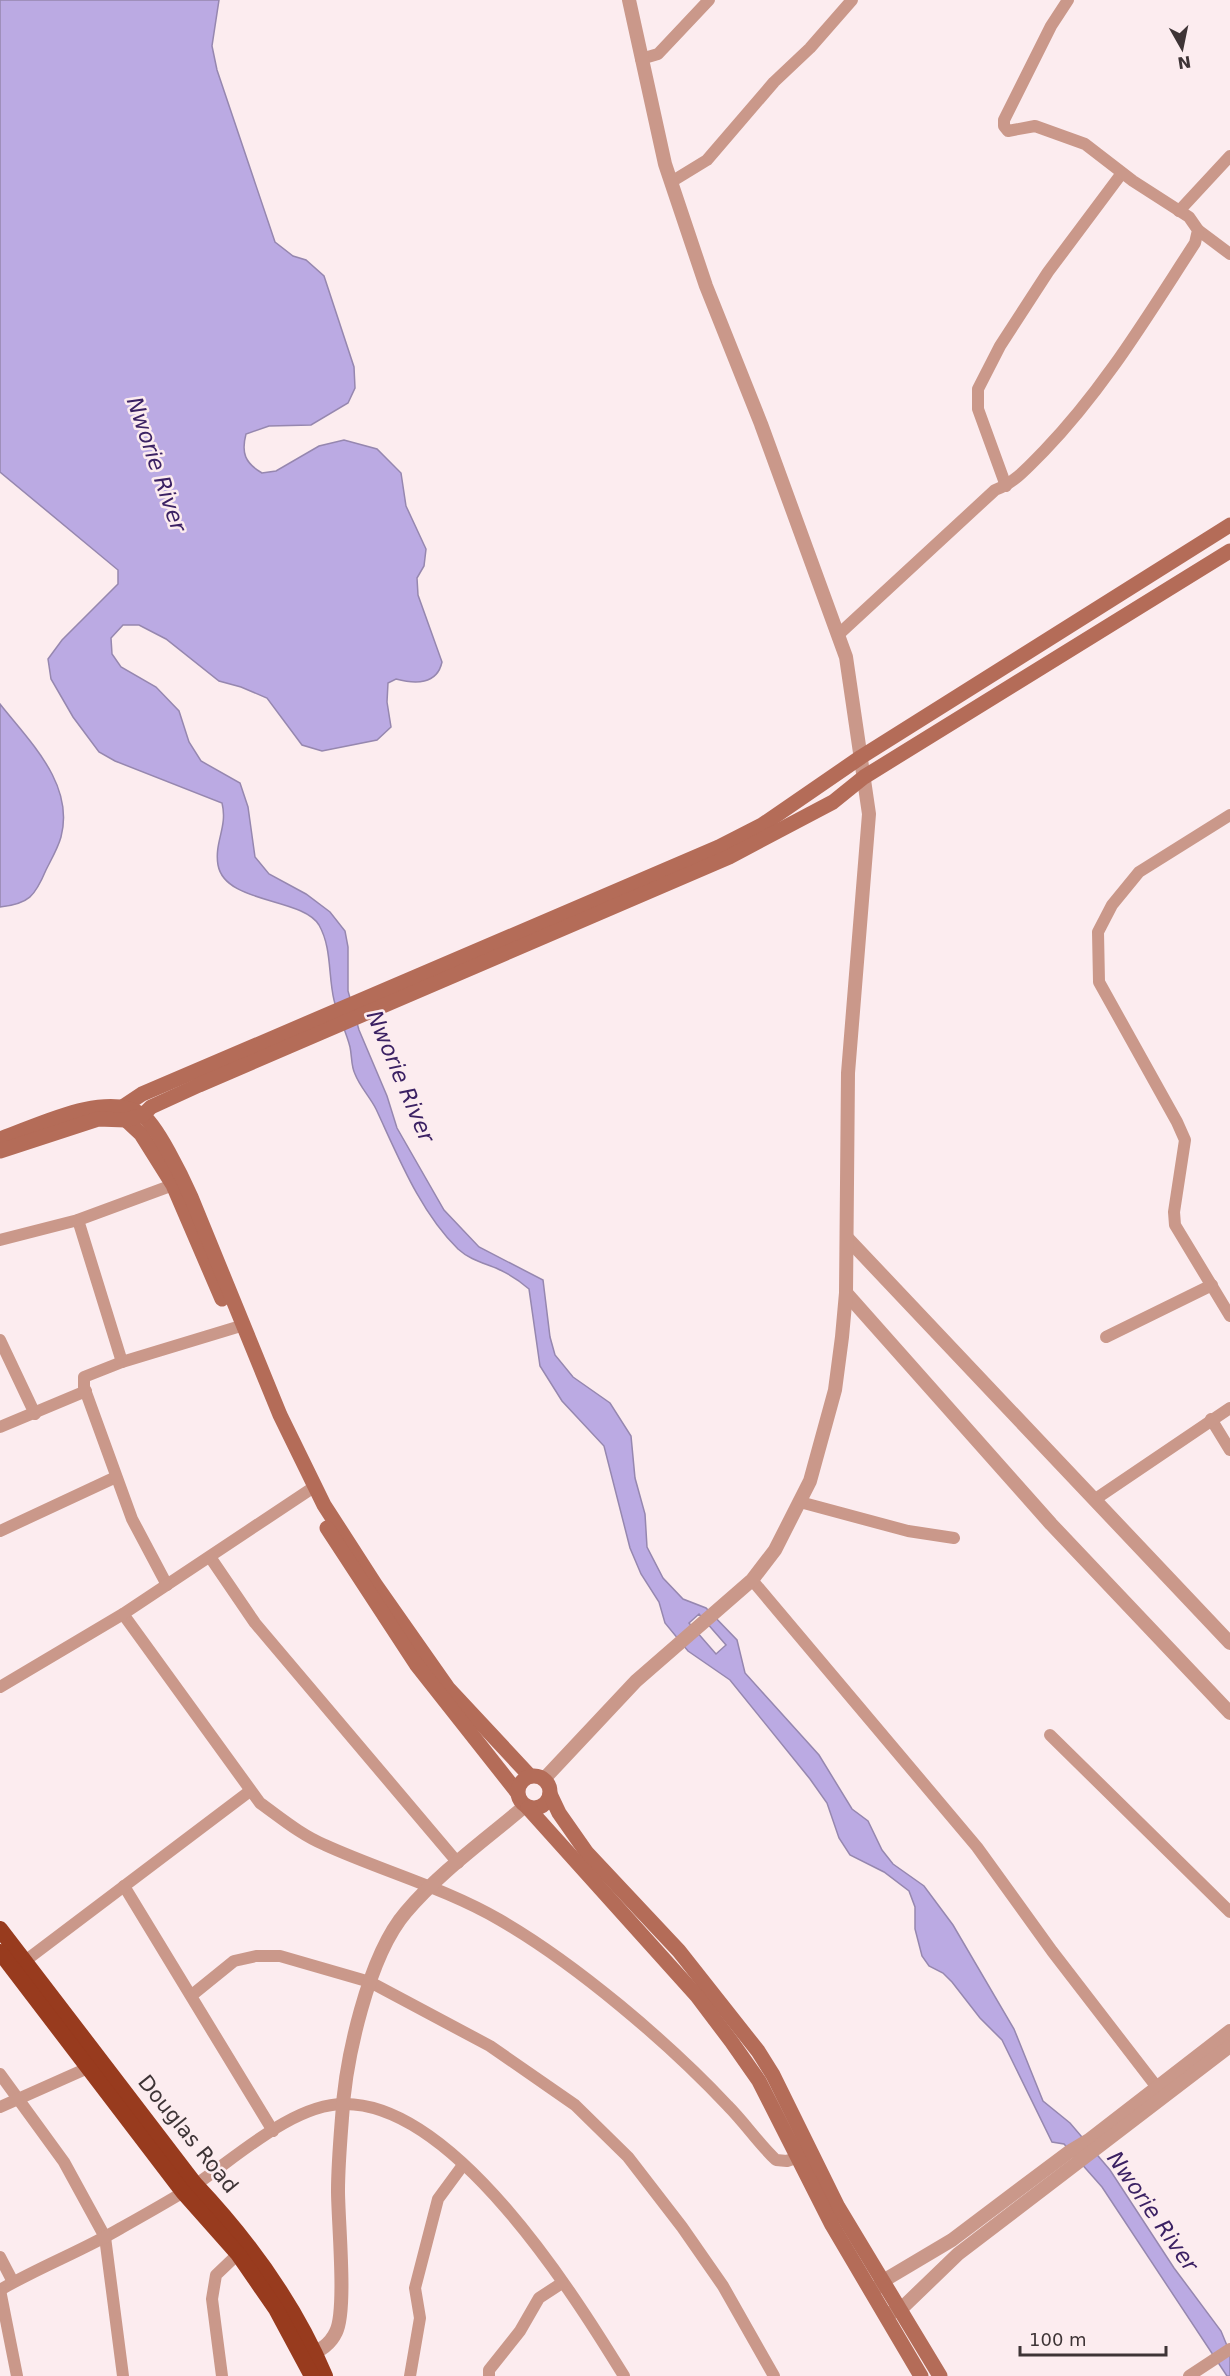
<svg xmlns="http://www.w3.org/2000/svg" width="1230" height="2376" viewBox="0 0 1230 2376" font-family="'DejaVu Sans',sans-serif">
<rect width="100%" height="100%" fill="#fcecef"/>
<!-- water -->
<g fill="#bbaae3" stroke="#9687af" stroke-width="1.5" fill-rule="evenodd">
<path d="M0,0h219l-7,46 5,24 58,172 18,14 13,4 18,16 30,91 1,21 -7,15 -37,22 -42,1 -23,8c-5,19 -1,29 16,39l14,-2 43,-25 25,-6 33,9 24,24 5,33 20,43 -2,17 -7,12 1,17 24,67c-5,23 -27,22 -46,17l-8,4 -1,19 4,25 -14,13 -55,11 -20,-6 -35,-47 -26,-11 -22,-6 -53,-42 -27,-14h-16l-12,13 1,16 9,13 35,20 23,24 10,31 12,19 39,22 8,24 7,50 14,17 37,20 24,18 15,19 3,16v44l11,39 28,66 10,32 47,82 35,37 64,33 7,57 5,18 18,22 37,26 21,33 4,42 10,36 2,33 16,31 20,21 23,9 31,32 8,33 74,82 33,54 16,12 14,29 11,14 31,22 29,39 61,104 29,72 27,22 40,47 64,98 47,63 9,22v23h-3l-125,-189 -38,-43 -12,-2 -50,-102 -22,-22 -28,-36 -9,-9 -14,-7 -7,-10 -7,-27v-22l-6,-16 -25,-19 -34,-17 -11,-17 -12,-35 -17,-24 -80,-99 -42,-29 -23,-28 -6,-21 -18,-28 -11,-26 -26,-102 -42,-45 -22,-35 -11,-77c-9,-8 -20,-15 -31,-20 -14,-6 -28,-9 -40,-20 -38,-37 -60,-93 -82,-140 -6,-12 -16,-22 -21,-35 -4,-8 -3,-18 -5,-27 -4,-16 -12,-31 -16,-47 -6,-25 -2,-52 -15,-75 -17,-28 -94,-21 -101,-60 -4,-23 10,-38 4,-62l-107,-42 -16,-9 -26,-35 -22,-38 -3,-20 14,-19 56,-56v-14l-118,-98zM699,1614l27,31 -10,9 -27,-31z"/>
<path d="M0,704c29,37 75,80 61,133 -3,11 -10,23 -15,33 -11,26 -17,34 -46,37z"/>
</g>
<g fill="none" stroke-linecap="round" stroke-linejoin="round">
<!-- minor -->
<g stroke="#ca988a" stroke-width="12">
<polyline points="641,59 658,54 709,0"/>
<polyline points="671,182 707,160 774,82 810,48 852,0"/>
<polyline points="1179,211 1230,156"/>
<polyline points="1198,230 1230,254"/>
<polyline points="1006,486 978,409 978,389 1000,346 1048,272 1122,173"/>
<path d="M839,634l156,-144c21,-8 34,-24 49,-39 60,-62 104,-136 151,-208l3,-13 -9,-13 -56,-36 -48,-37 -50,-18 -27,5 -4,-5v-6l47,-94 17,-26"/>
<polyline points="1230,815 1139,872 1112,905 1098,932 1099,982 1177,1122 1185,1140 1174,1212 1175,1225 1230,1316"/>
<polyline points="78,1220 122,1362"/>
<polyline points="0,1240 78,1220 181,1182"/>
<polyline points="1106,1337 1212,1285"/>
<polyline points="0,1340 35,1414"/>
<polyline points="1211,1419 1230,1450"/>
<polyline points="0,1427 86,1391"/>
<polyline points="1094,1500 1230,1408"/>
<polyline points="800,1502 908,1531 954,1538"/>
<polyline points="0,1531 116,1477"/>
<polyline points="210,1557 255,1623 458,1863"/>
<polyline points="752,1580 977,1847 1052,1951 1156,2086"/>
<polyline points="167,1585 132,1519 84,1387 84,1377 122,1362 244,1325"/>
<path d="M123,1614l137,189c21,15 41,32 65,42 57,26 120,43 175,75 76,44 168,122 228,186 17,17 30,37 48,54l11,1 17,-6"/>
<polyline points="0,1687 123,1614 314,1487"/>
<polyline points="1050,1735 1230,1912"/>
<polyline points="124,1886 273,2131"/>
<polyline points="25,1961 250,1791"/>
<polyline points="192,1995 234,1961 256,1956 280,1956 370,1982 490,2046 575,2105 628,2157 682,2227 723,2286 774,2376"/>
<polyline points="0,2074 64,2162 105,2237 123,2376"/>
<polyline points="0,2107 90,2067"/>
<polyline points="0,2257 13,2282"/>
<path d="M0,2290c39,-23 82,-39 121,-62 25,-14 50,-28 74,-43 42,-28 98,-81 149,-81 110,-1 229,189 280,272"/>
<polyline points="0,2290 17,2376"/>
<polyline points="222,2376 212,2299 216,2275 238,2254"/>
<polyline points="410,2376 420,2318 415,2288 438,2199 463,2165"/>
<polyline points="489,2376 489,2370 520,2331 539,2298 562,2283"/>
<polyline points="1189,2376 1230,2349"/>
</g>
<!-- tertiary -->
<g stroke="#ca988a" stroke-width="14">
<polyline points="847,1238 1230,1643"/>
<polyline points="846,1293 1051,1524 1230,1713"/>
<polyline points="544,1779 636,1681 752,1580 775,1550 810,1481 835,1390 842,1337 846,1293 848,1073 869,814 846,657 761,424 706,286 665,164 629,0"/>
<polyline points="876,2289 883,2281 952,2240 1069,2152 1089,2140 1230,2031"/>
<polyline points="890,2313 901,2309 958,2254 1230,2046"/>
<path d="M305,2356c14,-4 25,-11 31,-24 11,-22 2,-111 2,-141 0,-24 2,-48 4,-73 3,-57 26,-162 64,-206 34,-40 79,-72 119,-106"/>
</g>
<!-- secondary -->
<g stroke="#b46c58" stroke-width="15">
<polyline points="124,1106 142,1094 719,847 762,825 861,757 1230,525"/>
<polyline points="125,1112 126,1120 141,1134 173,1185 222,1299"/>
<path d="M0,1139c37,-13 105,-48 141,-25 15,9 42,65 50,83l89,218 44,90 51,79 73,104 82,88"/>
<polyline points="0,1151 98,1119 126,1120 143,1115 151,1107 199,1085 729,857 833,802 864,777 1230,551"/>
<polyline points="327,1528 416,1664 517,1792"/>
<circle cx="534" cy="1792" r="16"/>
<polyline points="550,1794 559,1813 587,1853 679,1951 758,2051 773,2075 838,2207 940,2376"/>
<polyline points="528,1808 697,1996 731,2041 759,2081 832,2225 921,2376"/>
</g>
<!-- trunk -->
<g stroke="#983b1e" stroke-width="16">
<path d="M0,1929l195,255c53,56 100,121 130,192"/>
<polyline points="0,1952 183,2192 238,2254 276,2309 312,2376"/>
</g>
</g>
<g text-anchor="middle" stroke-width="5" stroke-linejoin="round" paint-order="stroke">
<!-- street labels -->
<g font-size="21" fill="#3e3436" stroke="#fcecef">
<text transform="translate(188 2134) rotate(51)" y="7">Douglas Road</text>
</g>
<!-- water labels -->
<g font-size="22" font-style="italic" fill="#3b2163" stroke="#fcecef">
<text transform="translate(157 464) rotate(71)" y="8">Nworie River</text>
<text transform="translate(401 1076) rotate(67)" y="8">Nworie River</text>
<text transform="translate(1153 2211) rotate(55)" y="8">Nworie River</text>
</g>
</g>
<!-- north arrow -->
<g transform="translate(1182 48) rotate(171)" stroke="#fcecef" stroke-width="4.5" paint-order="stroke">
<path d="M0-4.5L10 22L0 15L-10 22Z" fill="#3e3436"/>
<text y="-9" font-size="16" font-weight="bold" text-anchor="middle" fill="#3e3436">N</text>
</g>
<!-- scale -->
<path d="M1020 2346v9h146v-9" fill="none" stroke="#3e3436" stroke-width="3"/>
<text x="1029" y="2346" font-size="18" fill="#3e3436" stroke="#fcecef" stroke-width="4.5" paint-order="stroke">100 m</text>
</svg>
